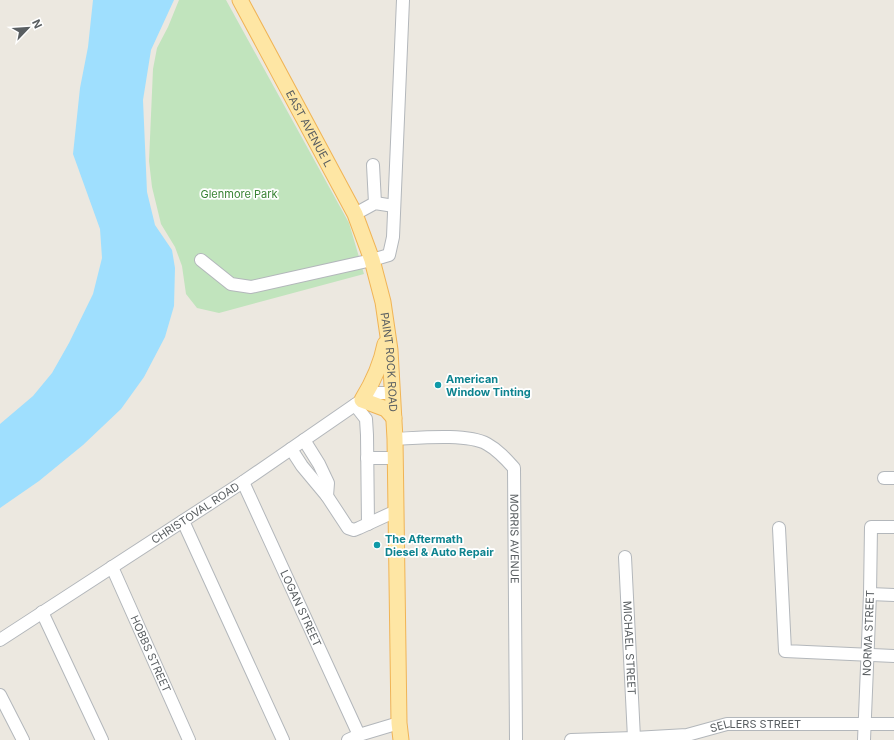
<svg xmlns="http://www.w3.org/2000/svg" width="894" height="740" viewBox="0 0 894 740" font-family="Inter,sans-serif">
<rect width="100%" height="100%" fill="#ece8e0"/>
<!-- green -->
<polygon fill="#c1e4bd" points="179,0 226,0 349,223 364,274 219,313 197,308 186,294 182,266 175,247 161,224 152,187 149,161 153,69 157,48 168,27"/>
<!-- water -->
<polygon fill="#9fdffe" points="93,0 174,0 151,50 143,100 147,192 155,225 172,250 175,268 174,306 165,337 144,377 121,409 83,445 39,481 0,508 0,424 33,396 52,373 69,343 93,294 102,258 100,229 73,154 80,88 88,47"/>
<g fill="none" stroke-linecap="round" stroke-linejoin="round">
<!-- minor casing -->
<g stroke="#b3b7bb" stroke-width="14">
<g id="minor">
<polyline points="373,165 375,203"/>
<polyline points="355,214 375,203 394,206"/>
<polyline points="201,260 231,284 251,287 372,260 389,255 393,237 403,0"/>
<polyline points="355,405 366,419 367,435 368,524"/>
<path id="s1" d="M395,439c23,-1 72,-6 92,5 11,6 19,15 27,24l2,272"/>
<polyline points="304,440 319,464 328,483 327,496"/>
<polyline points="291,449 302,466 327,496 348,528 354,530 359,528 396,511"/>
<polyline points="367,458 395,458"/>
<polyline points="884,478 894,478"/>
<path id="s2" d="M243,482l116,253"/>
<polyline points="183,521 283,740"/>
<polyline points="779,528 785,651 894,656"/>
<path id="s3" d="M625,557l9,181"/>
<path id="s4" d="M112,567l77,173"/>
<polyline points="870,594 894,595"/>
<polyline points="42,612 102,740"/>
<path id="s5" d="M0,640l243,-158 119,-82 14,-7h16"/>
<polyline points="0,695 23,740"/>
<polyline points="348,740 359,735 399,723"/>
<path id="s6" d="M571,740l63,-2 53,-3 40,-11h167"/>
<path id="s7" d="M864,740l6,-146 1,-67h23"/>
</g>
</g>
<!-- major casing -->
<g stroke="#f0b456" stroke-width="17">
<g id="major">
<path id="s8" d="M240,0l115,214 17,46 11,42 7,48 5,89 4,284 2,17"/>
<path d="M385,344c-4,21 -12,38 -23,56l24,9 8,9"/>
</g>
</g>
<!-- minor -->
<use href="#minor" stroke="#fff" stroke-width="12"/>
<!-- major -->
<use href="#major" stroke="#fee6a4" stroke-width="15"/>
</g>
<!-- markers -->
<g fill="#0f9aa8" stroke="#fff" stroke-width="1.5">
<circle cx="438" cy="385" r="4"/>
<circle cx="377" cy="545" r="4"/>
</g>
<g text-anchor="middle" stroke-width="3.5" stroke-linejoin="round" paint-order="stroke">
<!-- street labels -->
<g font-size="11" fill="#595e61" stroke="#fff">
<text dy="4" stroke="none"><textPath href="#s8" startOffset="146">EAST AVENUE L</textPath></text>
<text dy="4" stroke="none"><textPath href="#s8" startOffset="396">PAINT ROCK ROAD</textPath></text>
<text dy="4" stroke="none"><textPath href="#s5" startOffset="233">CHRISTOVAL ROAD</textPath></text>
<text dy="4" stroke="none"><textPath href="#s1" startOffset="200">MORRIS AVENUE</textPath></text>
<text dy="4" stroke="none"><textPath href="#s2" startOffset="139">LOGAN STREET</textPath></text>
<text dy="4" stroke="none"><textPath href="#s7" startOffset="107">NORMA STREET</textPath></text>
<text dy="4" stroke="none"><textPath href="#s3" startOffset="91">MICHAEL STREET</textPath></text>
<text dy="4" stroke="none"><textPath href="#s4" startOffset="95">HOBBS STREET</textPath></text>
<text dy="4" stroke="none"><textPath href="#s6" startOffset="186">SELLERS STREET</textPath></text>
</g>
<!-- park labels -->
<g font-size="11" fill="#3a8435" stroke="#fff">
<text x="239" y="198">Glenmore Park</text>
</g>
<!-- culture labels -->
<g font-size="11" font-weight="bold" fill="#0d838f" stroke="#fff" text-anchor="start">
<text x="446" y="383">American<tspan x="446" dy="13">Window Tinting</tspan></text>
<text x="385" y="543">The Aftermath<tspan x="385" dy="13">Diesel &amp; Auto Repair</tspan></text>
</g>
</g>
<!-- north arrow -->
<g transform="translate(28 28) rotate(65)" stroke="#ffffff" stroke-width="3" paint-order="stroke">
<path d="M0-3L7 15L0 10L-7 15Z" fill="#595e61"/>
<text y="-6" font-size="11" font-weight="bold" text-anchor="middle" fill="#595e61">N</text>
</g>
</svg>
